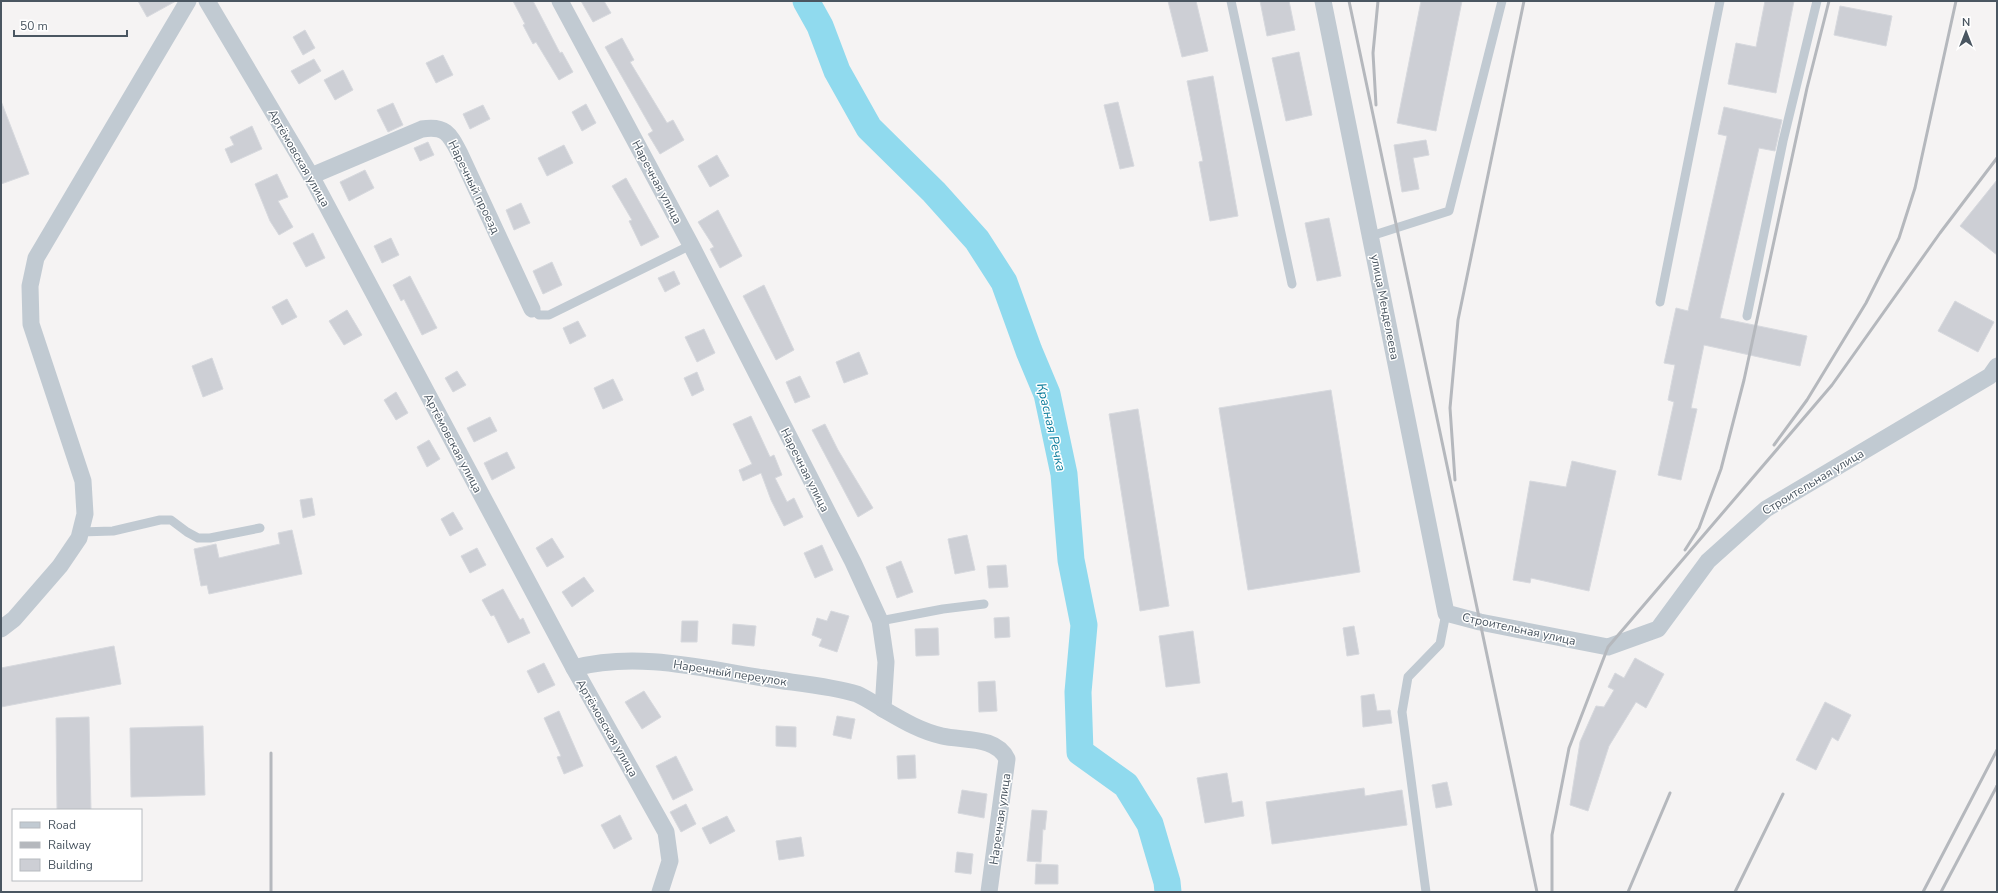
<svg xmlns="http://www.w3.org/2000/svg" width="1998" height="893" viewBox="0 0 1998 893" font-family="'Nunito Sans',sans-serif">
<rect width="100%" height="100%" fill="#f5f3f3"/>
<g fill="none" stroke-linecap="round" stroke-linejoin="round">
<!-- river -->
<polyline stroke="#90daee" stroke-width="27" points="806,1 820,26 837,71 869,128 934,192 977,240 1004,282 1029,351 1047,394 1064,474 1071,560 1084,625 1078,692 1080,752 1126,785 1150,824 1167,882 1168,892"/>
</g>
<!-- building -->
<g fill="#cdcfd5" stroke="#d7d9de">
<polygon points="138,1 176,1 147,17"/>
<polygon points="513,1 533,1 560,53 562,52 573,72 559,80 536,42 533,44 523,25 525,24"/>
<polygon points="581,1 604,1 611,13 593,22"/>
<polygon points="1168,1 1196,1 1208,51 1182,57"/>
<polygon points="1260,1 1289,1 1295,30 1267,36"/>
<polygon points="1421,1 1462,1 1436,131 1397,123"/>
<polygon points="1765,1 1794,1 1776,93 1728,84 1736,43 1756,47"/>
<polygon points="1840,6 1892,16 1886,46 1834,35"/>
<polygon points="305,30 315,48 303,55 293,37"/>
<polygon points="622,38 634,60 630,62 667,123 673,120 684,140 660,154 648,134 653,131 605,47"/>
<polygon points="1299,52 1312,115 1286,121 1272,58"/>
<polygon points="443,55 453,75 436,83 426,63"/>
<polygon points="314,59 321,71 299,84 291,71"/>
<polygon points="343,70 353,90 335,100 324,80"/>
<polygon points="1213,76 1238,216 1210,221 1199,162 1203,161 1187,81"/>
<polygon points="1,101 29,174 1,184"/>
<polygon points="1118,102 1134,166 1120,169 1104,105"/>
<polygon points="393,103 403,125 388,132 377,110"/>
<polygon points="586,104 596,123 582,131 572,112"/>
<polygon points="483,105 490,119 470,129 463,114"/>
<polygon points="1724,107 1782,120 1775,151 1759,148 1720,318 1807,336 1800,366 1704,345 1691,408 1697,409 1681,480 1658,475 1674,402 1668,400 1675,365 1664,363 1676,308 1688,311 1727,136 1718,134"/>
<polygon points="252,126 262,149 231,163 225,149 234,145 230,137"/>
<polygon points="1426,140 1429,155 1413,158 1419,189 1402,192 1394,145"/>
<polygon points="428,142 434,155 420,161 414,148"/>
<polygon points="564,145 573,163 547,176 538,158"/>
<polygon points="717,155 729,176 710,187 698,166"/>
<polygon points="365,170 374,188 349,201 340,182"/>
<polygon points="277,174 288,197 278,201 293,227 279,235 270,221 255,184"/>
<polygon points="626,178 659,237 641,246 629,221 632,220 612,186"/>
<polygon points="1997,180 1997,255 1960,226"/>
<polygon points="521,203 530,223 514,230 506,210"/>
<polygon points="718,210 742,256 720,268 710,249 714,247 698,222"/>
<polygon points="1329,218 1341,276 1317,281 1305,223"/>
<polygon points="313,233 325,258 306,267 293,243"/>
<polygon points="391,238 399,255 382,263 374,246"/>
<polygon points="552,262 562,285 543,294 533,271"/>
<polygon points="674,271 680,284 665,292 658,278"/>
<polygon points="410,276 437,328 422,335 404,299 401,301 393,285"/>
<polygon points="764,285 794,350 776,360 743,296"/>
<polygon points="287,299 297,317 282,325 272,307"/>
<polygon points="1955,301 1994,322 1978,352 1938,331"/>
<polygon points="347,310 362,335 344,345 329,321"/>
<polygon points="578,321 586,336 570,344 563,328"/>
<polygon points="704,329 715,353 697,362 685,337"/>
<polygon points="859,352 868,374 844,383 836,362"/>
<polygon points="212,358 223,389 203,397 192,366"/>
<polygon points="457,371 466,385 453,392 445,378"/>
<polygon points="697,372 704,390 692,396 684,378"/>
<polygon points="800,376 810,397 795,403 786,382"/>
<polygon points="613,379 623,400 603,409 594,388"/>
<polygon points="1331,390 1360,572 1248,590 1219,408"/>
<polygon points="396,392 408,413 396,420 384,400"/>
<polygon points="1138,409 1169,606 1140,611 1109,414"/>
<polygon points="751,416 770,457 774,455 782,475 775,478 787,502 794,498 803,517 784,526 771,500 761,473 743,481 739,470 752,464 733,424"/>
<polygon points="490,417 497,431 474,442 467,428"/>
<polygon points="825,424 838,450 873,508 858,517 812,430"/>
<polygon points="429,440 440,459 427,467 417,447"/>
<polygon points="507,452 515,468 492,480 484,463"/>
<polygon points="1572,461 1616,471 1589,591 1531,578 1530,583 1513,580 1530,481 1566,487"/>
<polygon points="312,498 315,515 303,518 300,500"/>
<polygon points="453,512 463,529 450,536 441,519"/>
<polygon points="292,530 302,574 209,594 207,585 201,586 194,549 216,544 219,558 280,544 278,533"/>
<polygon points="967,535 975,570 955,574 948,539"/>
<polygon points="552,538 564,557 547,567 536,548"/>
<polygon points="822,545 833,570 815,578 804,553"/>
<polygon points="477,548 486,565 470,573 461,556"/>
<polygon points="901,561 913,592 897,598 886,567"/>
<polygon points="1006,565 1008,587 989,588 987,566"/>
<polygon points="584,577 594,591 572,607 562,592"/>
<polygon points="503,589 520,620 523,618 530,633 508,643 494,615 491,616 482,600"/>
<polygon points="831,611 849,616 837,652 819,646 822,639 812,635 817,618 827,621"/>
<polygon points="1009,617 1010,637 995,638 994,618"/>
<polygon points="682,621 698,621 697,642 681,642"/>
<polygon points="733,624 756,626 754,646 732,644"/>
<polygon points="1354,626 1359,654 1347,656 1343,628"/>
<polygon points="938,628 939,655 916,656 915,629"/>
<polygon points="1193,631 1200,683 1166,687 1159,636"/>
<polygon points="114,646 121,684 1,707 1,668"/>
<polygon points="1635,658 1664,674 1646,708 1636,702 1609,746 1588,811 1570,805 1580,742 1596,706 1604,707 1614,690 1608,687 1615,673 1624,678"/>
<polygon points="544,663 555,685 538,693 527,671"/>
<polygon points="995,681 997,711 979,712 978,682"/>
<polygon points="644,691 661,717 642,729 625,702"/>
<polygon points="1374,694 1377,711 1390,710 1392,723 1363,727 1361,696"/>
<polygon points="1825,702 1851,715 1838,741 1832,737 1816,770 1796,760"/>
<polygon points="559,711 583,766 564,774 557,757 561,756 544,718"/>
<polygon points="837,716 855,719 851,739 833,735"/>
<polygon points="89,717 91,810 57,810 56,718"/>
<polygon points="203,726 205,795 131,797 130,728"/>
<polygon points="776,726 796,727 796,747 776,746"/>
<polygon points="915,755 916,778 898,779 897,756"/>
<polygon points="676,756 693,790 673,800 656,766"/>
<polygon points="1227,773 1232,803 1242,801 1244,816 1205,823 1197,778"/>
<polygon points="1447,782 1452,805 1436,808 1432,785"/>
<polygon points="1364,788 1365,796 1402,790 1407,825 1272,844 1266,802"/>
<polygon points="962,790 987,794 984,818 958,813"/>
<polygon points="686,804 696,824 681,832 670,812"/>
<polygon points="1032,810 1047,811 1045,830 1043,829 1041,862 1027,861"/>
<polygon points="620,815 632,839 614,849 601,825"/>
<polygon points="727,816 735,831 710,844 702,828"/>
<polygon points="801,837 804,856 779,860 776,841"/>
<polygon points="957,852 973,854 971,874 955,872"/>
<polygon points="1036,864 1058,865 1058,884 1035,884"/>
</g>
<g fill="none" stroke-linecap="round" stroke-linejoin="round">
<!-- lane -->
<g stroke="#c1cad2" stroke-width="9">
<polyline points="1231,1 1292,284"/>
<polyline points="1371,236 1449,211 1502,1"/>
<polyline points="1660,302 1720,1"/>
<polyline points="532,309 539,315 549,315 691,245"/>
<polyline points="1747,316 1783,141 1817,1"/>
<polyline points="80,532 113,531 160,520 171,520 187,532 198,538 210,538 260,528"/>
<polyline points="880,621 943,609 984,604"/>
<polyline points="1426,892 1402,712 1408,677 1440,644 1446,613"/>
</g>
<!-- street -->
<g stroke="#c1cad2" stroke-width="17">
<polyline points="207,1 311,176 574,668 666,832 670,861 660,892"/>
<path d="M560,1l131,244 162,317 27,59 6,41 -3,47c19,11 37,22 59,27 22,5 54,0 65,23l-18,133"/>
<polyline points="1323,1 1446,613 1480,622 1608,647 1658,629 1708,561 1766,509 1990,376 1997,366"/>
<path d="M311,176l111,-47c24,-4 28,6 38,25l72,155"/>
<polyline points="1,629 14,619 60,566 79,538 85,514 83,481 31,324 30,286 36,258 188,1"/>
<path d="M574,668c64,-17 131,1 196,11 26,4 62,7 87,15 9,4 18,10 26,15"/>
</g>
<!-- rail -->
<g stroke="#b5b8bd" stroke-width="3">
<polyline points="1349,1 1537,892"/>
<polyline points="1376,105 1373,53 1378,1"/>
<polyline points="1774,445 1807,400 1866,303 1899,238 1915,188 1956,1"/>
<polyline points="1455,480 1450,408 1458,320 1524,1"/>
<polyline points="1685,550 1699,528 1721,469 1744,380 1807,88 1829,1"/>
<polyline points="271,753 271,892"/>
<polyline points="1552,892 1552,835 1569,748 1608,647 1832,385 1940,233 1997,158"/>
<polyline points="1628,892 1670,793"/>
<polyline points="1735,892 1783,794"/>
<polyline points="1923,892 1997,750"/>
<polyline points="1941,892 1997,786"/>
</g>
</g>
<g text-anchor="middle" stroke-width="3" stroke-linejoin="round" paint-order="stroke">
<!-- street labels -->
<g font-size="12" fill="#4a5661" stroke="#fff">
<text transform="translate(299 158) rotate(60)" y="4">Артёмовская улица</text>
<text transform="translate(657 182) rotate(62)" y="4">Наречная улица</text>
<text transform="translate(474 187) rotate(64)" y="4">Наречный проезд</text>
<text transform="translate(1385 307) rotate(79)" y="4">улица Менделеева</text>
<text transform="translate(453 443) rotate(62)" y="4">Артёмовская улица</text>
<text transform="translate(805 470) rotate(63)" y="4">Наречная улица</text>
<text transform="translate(1813 482) rotate(-31)" y="4">Строительная улица</text>
<text transform="translate(1519 629) rotate(12)" y="4">Строительная улица</text>
<text transform="translate(730 673) rotate(9)" y="4">Наречный переулок</text>
<text transform="translate(607 728) rotate(60)" y="4">Артёмовская улица</text>
<text transform="translate(1000 819) rotate(-82)" y="4">Наречная улица</text>
</g>
<!-- water labels -->
<g font-size="13" font-style="italic" fill="#0c7c9b" stroke="#fff">
<text transform="translate(1052 427) rotate(77)" y="5">Красная Речка</text>
</g>
</g>
<!-- border -->
<rect width="1998" height="893" fill="none" stroke="#4a5661" stroke-width="4"/>
<!-- legend -->
<rect x="12" y="809" width="130" height="72" fill="#ffffff" stroke="#b7bbc0"/>
<rect x="20" y="822" width="20" height="6" fill="#c1cad2" stroke="#b7bbc0"/>
<text x="48" y="829" font-size="12" fill="#4a5661">Road</text>
<rect x="20" y="842" width="20" height="6" fill="#b5b8bd" stroke="#b7bbc0"/>
<text x="48" y="849" font-size="12" fill="#4a5661">Railway</text>
<rect x="20" y="859" width="20" height="12" fill="#cdcfd5" stroke="#b7bbc0"/>
<text x="48" y="869" font-size="12" fill="#4a5661">Building</text>
<!-- north arrow -->
<g transform="translate(1966 32)" stroke="#ffffff" stroke-width="3" paint-order="stroke">
<path d="M0-3L7 15L0 10L-7 15Z" fill="#4a5661"/>
<text y="-6" font-size="11" font-weight="bold" text-anchor="middle" fill="#4a5661">N</text>
</g>
<!-- scale -->
<path d="M14 30v6h113v-6" fill="none" stroke="#4a5661" stroke-width="2"/>
<text x="20" y="30" font-size="12" fill="#4a5661" stroke="#ffffff" stroke-width="3" paint-order="stroke">50 m</text>
</svg>
